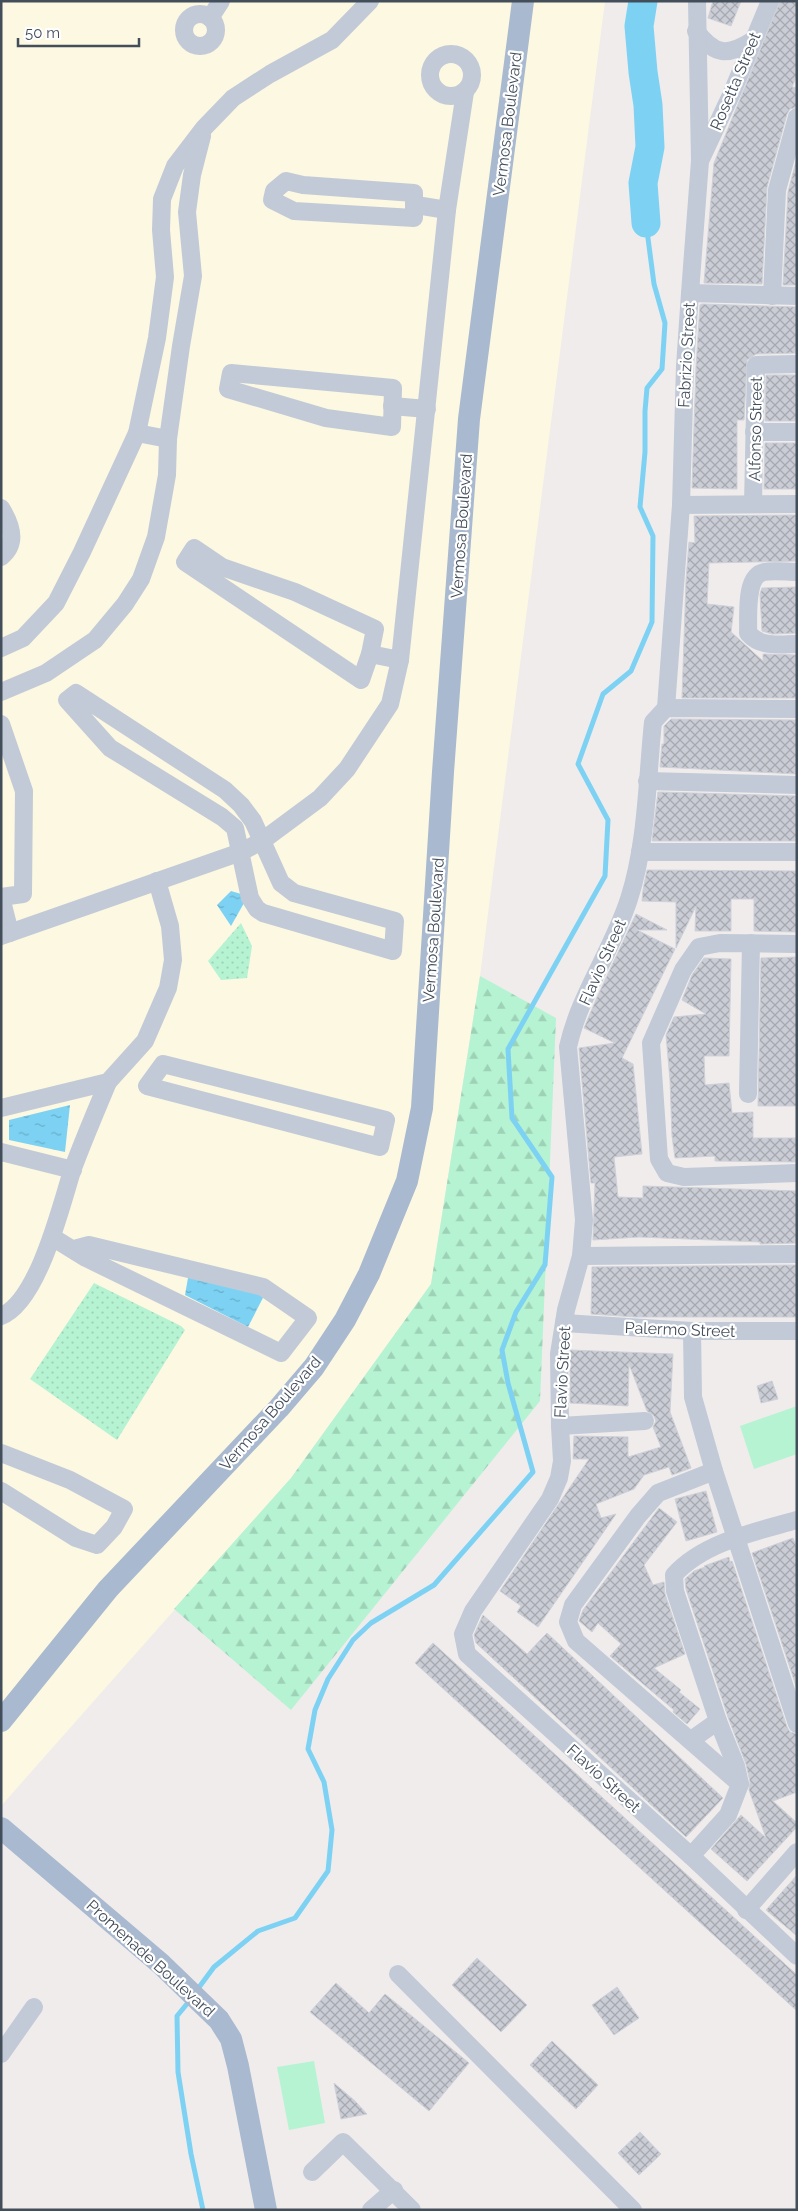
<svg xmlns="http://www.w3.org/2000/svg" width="798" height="2211" viewBox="0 0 798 2211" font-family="Raleway,sans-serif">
<defs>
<pattern id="grass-dots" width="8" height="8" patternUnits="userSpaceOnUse" patternTransform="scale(1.25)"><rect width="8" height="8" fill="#b5f3d2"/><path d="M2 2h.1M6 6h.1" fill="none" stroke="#9dd2b7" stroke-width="1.8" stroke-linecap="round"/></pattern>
<pattern id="forest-firs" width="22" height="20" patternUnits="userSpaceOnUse" patternTransform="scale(1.25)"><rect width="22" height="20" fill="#b5f3d2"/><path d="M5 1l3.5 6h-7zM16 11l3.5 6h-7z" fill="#9dd2b7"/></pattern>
<pattern id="water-ripples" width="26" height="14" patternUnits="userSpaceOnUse" patternTransform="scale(1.25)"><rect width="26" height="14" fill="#7dd2f4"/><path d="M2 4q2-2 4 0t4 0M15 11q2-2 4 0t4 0" fill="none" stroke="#68adc9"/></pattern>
<pattern id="building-cross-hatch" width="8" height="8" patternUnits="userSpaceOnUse" patternTransform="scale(1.25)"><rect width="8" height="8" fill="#cacdd5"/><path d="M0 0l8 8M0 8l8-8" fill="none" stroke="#a6a9b0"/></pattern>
</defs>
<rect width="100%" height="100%" fill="#f0ecec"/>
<!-- commercial -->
<polygon fill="#fdf8e2" points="1,1 605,1 480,976 431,1284 291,1478 1,1806"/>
<!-- grass -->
<g fill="url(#grass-dots)">
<polygon points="241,923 252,946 247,978 221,980 208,961"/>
<polygon points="94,1283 181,1326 185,1330 117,1440 30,1379"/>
</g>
<!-- forest -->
<polygon fill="url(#forest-firs)" points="480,976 556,1018 540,1401 291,1710 174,1609 291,1478 431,1284"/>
<!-- garden -->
<g fill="#b5f3d2">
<polygon points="797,1406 797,1454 754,1469 740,1426"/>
<polygon points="314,2061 325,2123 289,2130 277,2067"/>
</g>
<!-- water -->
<g fill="url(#water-ripples)">
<polygon points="231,891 248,896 231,926 217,905"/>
<polygon points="70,1105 65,1152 9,1140 9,1120"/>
<polygon points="189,1272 267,1290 248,1327 185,1295"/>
</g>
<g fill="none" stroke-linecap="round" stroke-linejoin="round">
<!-- stream -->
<g stroke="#7dd2f4" stroke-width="5">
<polyline points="197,1990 214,1967 258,1931 295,1918 328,1871 332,1830 324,1782 308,1749 315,1710 328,1679 353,1640 371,1623 434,1585 533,1472 508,1383 502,1350 516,1312 545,1265 552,1177 512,1118 508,1049 605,876 608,820 578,764 603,694 631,671 652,622 653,536 640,507 645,452 645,411 647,388 662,369 665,323 654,284 646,223"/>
<polyline points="191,1999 177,2016 178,2072 191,2154 203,2210"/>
</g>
<!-- river -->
<polyline stroke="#7dd2f4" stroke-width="29" points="643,1 639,26 643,72 648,105 650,147 643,183 646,223"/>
</g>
<!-- building -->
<g fill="url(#building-cross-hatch)" stroke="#cfd1d9">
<polygon points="713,1 741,1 731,26 708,18"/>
<polygon points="780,1 797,1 797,75 792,87 797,88 797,107 790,109 787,114 767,187 762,284 704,283 714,163"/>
<polygon points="797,158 797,285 783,285 788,192"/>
<polygon points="702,304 797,307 797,353 756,354 747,360 744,420 737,420 737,489 692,488 696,367 700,305"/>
<polygon points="766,375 797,375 797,421 765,421"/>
<polygon points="765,443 797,443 797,489 764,489"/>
<polygon points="797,515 797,561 709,563 707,604 734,607 731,632 763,661 763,654 797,655 797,698 682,698 686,581 689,542 695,543 694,516"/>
<polygon points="797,587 797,633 772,634 762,631 760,594 762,588"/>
<polygon points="671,719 797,720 797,774 660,767 662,744 664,744 664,726"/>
<polygon points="658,792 797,796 797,841 652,841"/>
<polygon points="647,870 797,871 797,932 754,931 754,899 731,899 731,931 695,931 696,906 676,948 676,902 642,901 643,890"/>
<polygon points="636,914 667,930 637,930 675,949 622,1058 633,1064 642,1154 614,1157 618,1197 643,1198 643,1186 797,1191 797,1243 760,1244 760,1242 639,1237 593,1240 595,1183 591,1183 579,1048 615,1043 584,1028 598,995"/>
<polygon points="797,957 797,1106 758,1106 761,958"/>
<polygon points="704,958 731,959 729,1056 704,1056 705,1085 729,1083 732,1113 753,1112 753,1138 797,1138 797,1162 715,1161 715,1156 675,1158 672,1136 670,1080 666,1035 674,1017 706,1014 682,1000 692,975"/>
<polygon points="797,1265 797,1317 636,1317 591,1314 592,1267"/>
<polygon points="570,1350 673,1354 670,1412 691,1468 672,1475 669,1467 644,1475 634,1489 596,1504 601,1518 616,1514 538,1627 517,1612 521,1606 500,1591 589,1459 573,1459 574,1436 628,1437 628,1457 661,1447 653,1427 656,1421 654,1416 647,1411 629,1364 628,1406 570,1403"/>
<polygon points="772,1381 778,1399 761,1403 757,1386"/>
<polygon points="706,1491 717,1532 686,1541 675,1499"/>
<polygon points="659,1508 677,1522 644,1565 653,1585 664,1582 665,1594 685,1654 654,1668 681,1690 679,1692 700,1709 687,1724 673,1712 674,1710 610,1656 621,1644 598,1623 592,1632 579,1621 583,1610"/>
<polygon points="793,1538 797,1548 797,1689 752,1553"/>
<polygon points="729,1557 730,1562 732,1561 787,1727 790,1732 797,1734 797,1792 773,1801 797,1823 797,1827 747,1881 711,1849 741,1815 766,1838 749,1790 750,1782 746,1764 728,1717 686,1589 685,1579 694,1571 705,1567 704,1566"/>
<polygon points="483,1615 527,1654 547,1633 723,1798 686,1837 476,1643 474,1635"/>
<polygon points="433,1643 797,1975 797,2011 415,1663"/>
<polygon points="797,1875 797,1936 766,1910"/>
<polygon points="477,1958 527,2005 501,2032 452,1985"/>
<polygon points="336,1983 369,2013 385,1994 469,2063 429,2111 310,2012"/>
<polygon points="617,1987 639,2018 614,2035 592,2005"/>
<polygon points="552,2041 598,2085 576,2109 530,2065"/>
<polygon points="334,2083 355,2101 367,2114 341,2119"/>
<polygon points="640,2132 661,2154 639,2175 618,2153"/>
</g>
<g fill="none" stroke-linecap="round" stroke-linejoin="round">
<!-- minor -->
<g stroke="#c1cad6" stroke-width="18">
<circle cx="200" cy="30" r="16"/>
<polyline points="210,18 221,1"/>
<path d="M696,31c19,25 32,25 56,10"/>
<circle cx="451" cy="75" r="21"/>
<polyline points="701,159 731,95 770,1"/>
<polygon points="286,181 303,185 414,193 414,218 294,211 272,200 274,191"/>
<polyline points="416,205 447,210"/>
<polyline points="690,293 797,296"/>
<polyline points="772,296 777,190 797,117"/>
<polygon points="231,373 393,388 392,427 326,418 228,389"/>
<polyline points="392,406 427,409"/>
<polyline points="754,432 797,432"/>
<polyline points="137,433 168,439"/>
<polyline points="753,504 756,365 797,364"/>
<polyline points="681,505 797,504"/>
<path d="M1,508c10,16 17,35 0,49"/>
<polygon points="194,548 222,567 295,592 375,629 370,654 361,680 185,562"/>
<path d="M797,572c-10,0 -22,-2 -33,0 -20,4 -15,45 -16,61 13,15 31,11 49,11"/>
<polyline points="1,648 23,638 56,603 82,552 137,433 157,338 165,277 161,230 162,199 175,166 204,128 233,98 270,74 332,40 370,1"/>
<polyline points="370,654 400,660"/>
<polyline points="1,692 46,673 95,640 125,604 141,579 156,537 167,475 168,439 181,346 193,276 187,212 192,175 202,136"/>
<polygon points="76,693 225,790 241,805 253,821 281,883 294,893 395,921 393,951 263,913 257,909 250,898 235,828 222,817 110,748 67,700"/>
<polyline points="666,708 681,505 685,366 690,293 700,161 697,1"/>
<path d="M797,709l-131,-1 -13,14c-6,58 -6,121 -24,177 -16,50 -50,97 -61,148l16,173 -3,36 -15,54 -7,44 1,72 2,35 -3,17 -9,21 -77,112 -10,23 4,20 224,202 106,100"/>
<polyline points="1,724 24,791 23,894 1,897"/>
<polyline points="647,781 797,785"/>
<polyline points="640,852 797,852"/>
<polyline points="1,897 10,933"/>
<polyline points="1,936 241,852 262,841 320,798 347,769 390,704 400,660 447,210 465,92"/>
<polyline points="797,944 720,943 699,947 683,970 651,1043 659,1159 667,1173 684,1177 797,1173"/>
<polygon points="163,1064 386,1120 380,1147 147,1086"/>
<polyline points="748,1094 751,943"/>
<polyline points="1,1108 108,1082 145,1041 168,988 173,960 170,926 157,881"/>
<polyline points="1,1152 73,1170"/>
<polyline points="52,1237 86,1258 281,1353 308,1318 263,1287 89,1245 74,1249"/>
<polyline points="581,1256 797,1254"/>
<path d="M1,1316c37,-14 60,-110 71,-145 11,-30 24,-60 36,-89"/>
<polyline points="564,1323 692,1331 797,1331"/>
<polyline points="692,1331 693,1397 714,1471 797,1724"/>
<polyline points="560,1426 645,1421"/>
<polyline points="1,1453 70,1480 124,1509 114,1527 97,1545 76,1538 1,1491"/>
<polyline points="714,1471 658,1493 638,1516 573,1605 568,1622 576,1641 740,1784"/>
<polyline points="691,1740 718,1721"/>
<path d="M691,1856l37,-41 12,-31 -4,-18 -18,-45 -43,-130 -1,-16c30,-33 81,-43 123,-55"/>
<polyline points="746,1910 797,1852"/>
<polyline points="398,1974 633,2210"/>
<polyline points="1,2054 34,2007"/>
<polyline points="312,2172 343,2142 412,2210"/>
<polyline points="371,2210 394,2190"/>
</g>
<!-- major -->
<g stroke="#a9b9cf" stroke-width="22">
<polyline points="1,1721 108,1589 279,1408 314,1367 345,1320 369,1274 407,1181 422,1108 443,772 469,419 523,1"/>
<polyline points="1,1828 161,1964 219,2020 231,2039 238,2066 266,2210"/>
</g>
</g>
<g text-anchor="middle" stroke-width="4.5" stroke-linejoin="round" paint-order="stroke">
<!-- street labels -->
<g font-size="16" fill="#434e5b" stroke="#fff">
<text transform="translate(735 81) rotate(-67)" y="6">Rosetta Street</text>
<text transform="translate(507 124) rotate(-83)" y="6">Vermosa Boulevard</text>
<text transform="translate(686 355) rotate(-87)" y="6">Fabrizio Street</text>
<text transform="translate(755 429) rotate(-89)" y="6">Alfonso Street</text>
<text transform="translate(461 526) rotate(-86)" y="6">Vermosa Boulevard</text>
<text transform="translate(433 930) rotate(-86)" y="6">Vermosa Boulevard</text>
<text transform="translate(602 962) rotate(-66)" y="6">Flavio Street</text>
<text transform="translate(680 1329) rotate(2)" y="6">Palermo Street</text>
<text transform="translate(562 1372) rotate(-87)" y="6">Flavio Street</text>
<text transform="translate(270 1413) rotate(-49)" y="6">Vermosa Boulevard</text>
<text transform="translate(604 1778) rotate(42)" y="6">Flavio Street</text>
<text transform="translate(151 1958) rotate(42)" y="6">Promenade Boulevard</text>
</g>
</g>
<!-- border -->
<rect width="798" height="2211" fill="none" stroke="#434e5b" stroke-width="5"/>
<!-- scale -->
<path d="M18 38v8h121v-8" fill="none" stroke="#434e5b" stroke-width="2.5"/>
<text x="25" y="38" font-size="15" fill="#434e5b" stroke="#ffffff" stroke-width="4" paint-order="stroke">50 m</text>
</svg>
